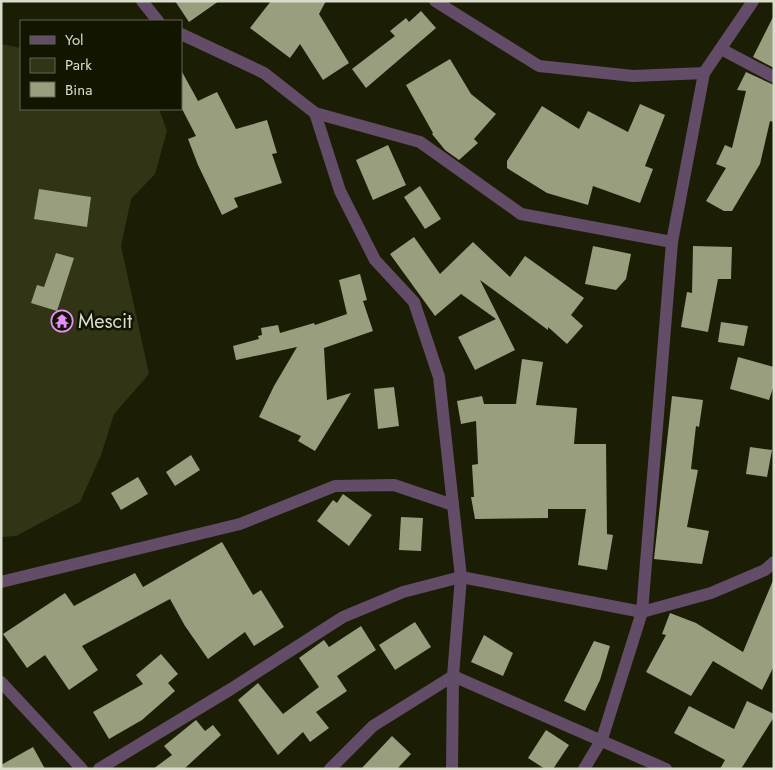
<svg xmlns="http://www.w3.org/2000/svg" width="775" height="770" viewBox="0 0 775 770" font-family="Jost,sans-serif">
<rect width="100%" height="100%" fill="#1b1e04"/>
<!-- green -->
<polygon fill="#313516" points="1,44 21,48 21,109 159,109 167,131 155,174 131,199 121,246 149,374 114,414 101,455 80,502 16,536 1,537"/>
<!-- building -->
<g fill="#989e7e">
<polygon points="175,1 219,1 189,22"/>
<polygon points="271,1 326,1 319,14 349,63 323,80 300,44 290,58 250,28"/>
<polygon points="421,11 436,28 366,88 352,69 395,36 390,31 406,18 409,22"/>
<polygon points="774,15 774,68 753,57"/>
<polygon points="450,59 471,94 496,114 474,139 478,143 459,160 445,150 432,134 433,133 406,85"/>
<polygon points="181,70 198,101 217,92 236,129 267,120 277,153 272,154 282,183 234,198 238,207 222,215 198,165 188,139 196,136 181,107"/>
<polygon points="746,72 774,85 774,122 770,121 760,164 732,211 724,211 706,201 726,168 716,164 725,145 732,148 746,91 737,90"/>
<polygon points="640,104 665,115 645,166 653,169 640,203 593,186 588,205 547,193 507,168 507,161 542,106 579,129 588,111 628,132"/>
<polygon points="388,145 406,185 373,200 356,160"/>
<polygon points="420,186 441,219 425,229 404,197"/>
<polygon points="39,189 91,197 87,227 34,219"/>
<polygon points="414,237 440,274 473,242 510,277 525,256 584,298 571,315 583,326 567,344 548,327 548,330 480,280 515,350 475,370 458,337 496,319 461,294 435,316 390,254"/>
<polygon points="593,246 631,254 626,279 616,290 585,284"/>
<polygon points="693,246 732,247 731,279 718,279 708,332 681,327 687,292 692,293"/>
<polygon points="56,253 74,258 57,311 31,303 37,285 44,287"/>
<polygon points="360,274 367,300 363,301 373,331 324,348 327,400 351,393 315,451 298,441 301,436 259,417 274,386 297,347 236,360 233,346 259,339 258,336 262,335 261,328 278,325 280,333 314,323 315,325 347,314 339,280"/>
<polygon points="721,322 748,326 744,346 718,342"/>
<polygon points="738,357 774,367 774,385 769,400 730,389"/>
<polygon points="522,359 543,362 536,405 577,408 574,444 606,444 607,534 613,535 607,570 578,565 586,509 548,509 548,518 475,519 471,497 474,497 472,465 478,464 476,421 461,424 457,401 482,396 484,404 516,404"/>
<polygon points="394,387 399,426 378,429 374,389"/>
<polygon points="672,396 703,400 699,427 696,426 691,469 698,470 687,527 709,531 702,564 654,559"/>
<polygon points="750,447 772,450 767,477 746,474"/>
<polygon points="191,455 200,470 175,486 166,472"/>
<polygon points="138,477 148,494 121,510 111,493"/>
<polygon points="343,494 372,515 349,546 317,521 333,500 337,503"/>
<polygon points="401,517 423,518 421,551 399,550"/>
<polygon points="222,542 253,595 261,590 284,627 254,646 245,632 208,659 185,626 170,599 82,646 98,670 69,690 45,655 27,668 3,634 65,593 74,606 135,573 143,587"/>
<polygon points="774,578 774,666 762,690 713,661 691,696 646,672 666,635 662,634 670,613 696,623 743,652"/>
<polygon points="415,622 431,647 395,670 379,645"/>
<polygon points="361,626 376,650 337,676 347,691 316,712 329,728 310,742 303,732 278,755 238,700 258,683 283,714 319,687 299,658 324,640 329,647"/>
<polygon points="484,635 513,653 503,676 471,662"/>
<polygon points="594,641 610,646 600,680 585,711 564,701"/>
<polygon points="161,654 178,674 168,683 175,691 142,720 109,739 93,712 143,684 136,675"/>
<polygon points="747,701 774,714 774,717 741,769 720,769 725,760 674,733 689,706 734,729"/>
<polygon points="196,720 205,731 213,725 221,735 184,769 153,769 172,755 164,746"/>
<polygon points="546,730 569,745 553,769 545,769 528,758"/>
<polygon points="392,736 411,754 397,769 361,769"/>
<polygon points="33,747 45,769 1,769 1,765"/>
</g>
<g fill="none" stroke-linecap="round" stroke-linejoin="round">
<!-- minor -->
<g stroke="#624c67" stroke-width="12">
<polyline points="142,1 158,21"/>
<polyline points="435,1 539,66 633,76 704,73"/>
<polyline points="181,34 264,73 315,113 340,191 375,260 414,302 439,377 453,505"/>
<polyline points="721,49 774,77"/>
<polyline points="315,113 420,142 521,214 672,242"/>
<polyline points="1,582 240,524 335,486 394,485 453,505 461,577 642,612 711,593 765,570 774,562"/>
<polyline points="1,682 82,769"/>
<polyline points="99,769 231,689 343,617 403,592 461,577 453,676 452,769"/>
<polyline points="330,769 373,726 453,676 666,769"/>
<polyline points="584,769 602,739 642,612 672,242 704,73 753,1"/>
</g>
</g>
<!-- icons -->
<defs>
<g id="temple-ring" transform="scale(1.125)"><circle r="9.5" fill="#121500" stroke="#e98efe" stroke-width="1.5"/><path d="M0-6L5-2H3V0L6.5 2.5H4V6H1.5V3h-3V6H-4V2.5H-6.5L-3 0V-2H-5Z" fill="#e98efe"/></g>
</defs>
<g fill-rule="evenodd">
<use href="#temple-ring" x="62" y="321"/>
</g>
<g text-anchor="middle" stroke-width="5" stroke-linejoin="round" paint-order="stroke">
<!-- poi labels -->
<g font-size="20" fill="#daddcc" stroke="#121500" text-anchor="start">
<text x="78" y="328">Mescit</text>
</g>
</g>
<!-- border -->
<rect width="775" height="770" fill="none" stroke="#daddcc" stroke-width="5"/>
<!-- legend -->
<rect x="20" y="20" width="162" height="90" fill="#121500" stroke="#626552"/>
<rect x="30" y="36" width="25" height="8" fill="#624c67" stroke="#626552"/>
<text x="65" y="45" font-size="15" fill="#daddcc">Yol</text>
<rect x="30" y="58" width="25" height="15" fill="#313516" stroke="#626552"/>
<text x="65" y="70" font-size="15" fill="#daddcc">Park</text>
<rect x="30" y="82" width="25" height="15" fill="#989e7e" stroke="#626552"/>
<text x="65" y="95" font-size="15" fill="#daddcc">Bina</text>
</svg>
